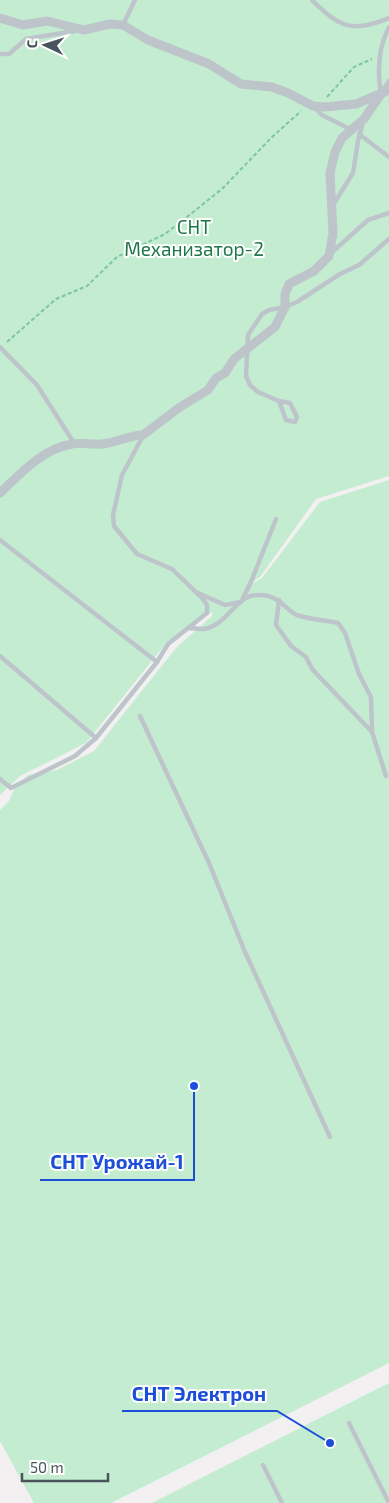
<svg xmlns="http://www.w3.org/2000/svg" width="389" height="1503" viewBox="0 0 389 1503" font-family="'Exo 2',sans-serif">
<rect width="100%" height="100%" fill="#f2f0f0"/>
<!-- green -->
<g fill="#c3ecd1">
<polygon points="0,0 389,0 389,476 316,499 260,577 246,587 262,578 320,502 389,480 389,1363 111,1503 34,1503 0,1441 0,810 9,801 14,790 28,775 57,770 94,751 176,648 212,616 212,612 167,642 86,743 20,776 0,795"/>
<polygon points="389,1383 389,1503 152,1503"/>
</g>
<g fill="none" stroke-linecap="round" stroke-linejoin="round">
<!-- path -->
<g stroke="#7dc79f" stroke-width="2" stroke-dasharray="4 2.5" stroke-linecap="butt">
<polyline points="327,97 354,67 372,59"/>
<polyline points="7,342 56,299 87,286 117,257 165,234 187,217 223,188 271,138 301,111"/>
</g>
<!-- lane -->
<g stroke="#bdc5cb" stroke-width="4.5">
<path d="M312,0c27,28 41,33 77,18"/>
<polyline points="123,25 135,0"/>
<polyline points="0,54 9,54 26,39 75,31"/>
<polyline points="383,90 389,81"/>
<path d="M381,93c-4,-23 -3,-45 8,-66"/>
<polyline points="314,107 322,115 352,130"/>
<polyline points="359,134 389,157"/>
<polyline points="333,205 353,173 358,141 363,122"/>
<polyline points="330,254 368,220 389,213"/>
<polyline points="0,347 37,385 74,443"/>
<polyline points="279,401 290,403 297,417 295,422 286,420 279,401 258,392 250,385 246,376 248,335 262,314 269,310 285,307 297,302 340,274 359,265 389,239"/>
<polyline points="0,540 157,662"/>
<polyline points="198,593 225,605 241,602 251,582 276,519"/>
<polyline points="279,600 276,625 291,646 306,657 312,669 372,732"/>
<path d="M188,628c5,0 10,1 15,1 23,-2 33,-34 54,-34 25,-1 29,18 43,21 13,4 26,4 38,7l7,10 14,41 12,23 1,35 14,44"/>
<polyline points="0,656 96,738"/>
<polyline points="140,716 209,863 245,952 330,1137"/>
<polyline points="0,779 11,788 75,756 96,738 157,662 168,644 207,613 207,605 203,599 172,569 137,554 114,526 113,515 122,475 143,436"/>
<polyline points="349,1423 389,1503"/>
<polyline points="263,1465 282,1503"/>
</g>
<!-- street -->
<g stroke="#bdc5cb" stroke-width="9">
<polyline points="0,18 23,25 47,21 84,30 110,24 123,25 148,40 209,64 241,84 272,87 288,93 313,106 325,107 356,104 389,90"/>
<path d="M0,493c21,-20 42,-44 72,-49 10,-2 20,1 30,0 14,-1 27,-9 41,-9l37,-28 28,-17 8,-12 9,-5 9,-14 41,-32 10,-20v-13l4,-10 25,-13 15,-15 4,-23 -3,-60 5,-21 7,-14 22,-19 17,-25"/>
</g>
</g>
<g text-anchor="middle" stroke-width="4" stroke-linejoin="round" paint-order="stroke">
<!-- park labels -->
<g font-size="19" fill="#1f7847" stroke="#fff">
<text x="194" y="234">СНТ<tspan x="194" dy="22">Механизатор-2</tspan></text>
</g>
</g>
<!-- callouts -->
<path fill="none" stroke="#1d4ed8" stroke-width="2" d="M194 1086L194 1180H40M330 1443L277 1411H122"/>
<g fill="#1d4ed8" stroke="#fff" stroke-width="2">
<circle cx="194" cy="1086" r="5"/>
<circle cx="330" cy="1443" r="5"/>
</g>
<g font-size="20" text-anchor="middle" font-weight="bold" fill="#1d4ed8" stroke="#fff" stroke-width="4" stroke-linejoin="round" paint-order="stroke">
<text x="117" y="1169">СНТ Урожай-1</text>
<text x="199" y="1401">СНТ Электрон</text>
</g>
<!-- north arrow -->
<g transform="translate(45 45) rotate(274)" stroke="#ffffff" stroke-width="4" paint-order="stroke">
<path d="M0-4L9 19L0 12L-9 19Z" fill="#49545c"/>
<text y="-8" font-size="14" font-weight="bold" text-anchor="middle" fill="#49545c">С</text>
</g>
<!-- scale -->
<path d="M22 1473v8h86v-8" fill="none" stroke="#49545c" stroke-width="2.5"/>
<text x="30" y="1473" font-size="15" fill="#49545c" stroke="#ffffff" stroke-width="4" paint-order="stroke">50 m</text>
</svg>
